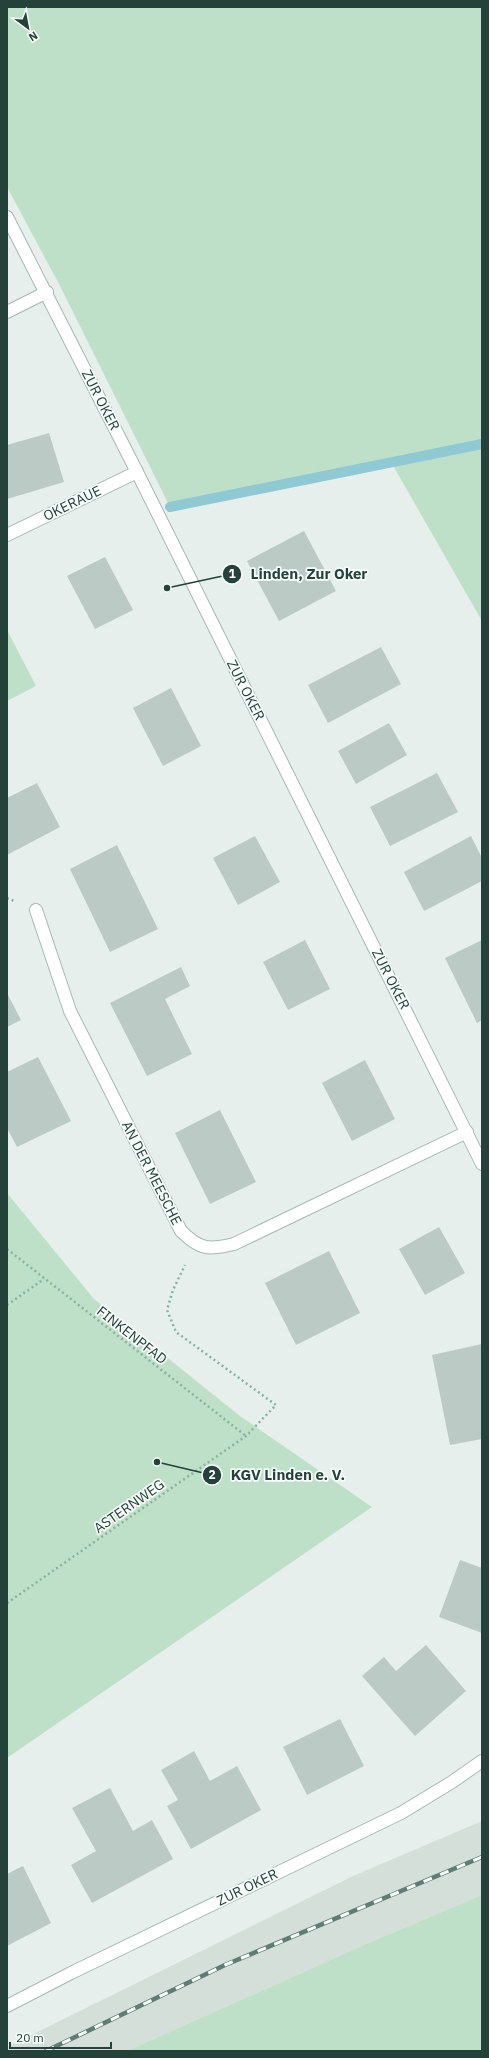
<svg xmlns="http://www.w3.org/2000/svg" width="489" height="2058" viewBox="0 0 489 2058" font-family="'IBM Plex Sans',sans-serif">
<rect width="100%" height="100%" fill="#e6efeb"/>
<!-- built -->
<polygon fill="#d4dfda" points="482,1821 482,1895 366,1944 127,2051 7,2051 7,2047 353,1876"/>
<!-- green -->
<g fill="#bfe0c8">
<polygon points="7,7 482,7 482,621 391,462 170,507 59,284 7,187"/>
<polygon points="7,630 36,686 7,701"/>
<polygon points="7,1193 94,1299 240,1416 372,1507 7,1758"/>
<polygon points="482,1895 482,2051 127,2051 366,1944"/>
</g>
<g fill="none" stroke-linecap="round" stroke-linejoin="round">
<!-- stream -->
<polyline stroke="#8ec9d4" stroke-width="10" points="170,507 482,444"/>
</g>
<!-- building -->
<g fill="#bbcac4">
<polygon points="49,433 64,482 7,499 7,445"/>
<polygon points="304,531 336,591 279,621 247,561"/>
<polygon points="105,557 133,610 95,629 67,576"/>
<polygon points="381,647 401,684 328,723 308,685"/>
<polygon points="171,688 201,746 163,766 133,708"/>
<polygon points="389,723 407,755 356,784 338,751"/>
<polygon points="437,773 458,812 390,846 370,807"/>
<polygon points="37,783 60,827 7,855 7,798"/>
<polygon points="255,836 280,882 238,905 213,858"/>
<polygon points="471,836 482,858 482,881 424,911 404,872"/>
<polygon points="117,845 158,929 110,952 70,869"/>
<polygon points="305,940 330,989 288,1010 263,962"/>
<polygon points="482,940 482,1020 477,1023 445,958"/>
<polygon points="181,967 190,986 165,999 192,1054 147,1076 110,1003"/>
<polygon points="7,993 21,1020 7,1027"/>
<polygon points="38,1057 71,1121 17,1147 7,1128 7,1072"/>
<polygon points="365,1060 395,1119 352,1141 322,1083"/>
<polygon points="220,1110 256,1182 210,1204 175,1133"/>
<polygon points="439,1227 465,1273 425,1295 399,1249"/>
<polygon points="329,1251 360,1313 296,1345 265,1283"/>
<polygon points="482,1344 482,1439 450,1445 432,1355"/>
<polygon points="460,1560 482,1568 482,1633 439,1617"/>
<polygon points="426,1645 466,1691 415,1736 362,1676 384,1657 396,1671"/>
<polygon points="340,1719 364,1766 307,1795 283,1747"/>
<polygon points="194,1751 210,1781 237,1766 261,1810 191,1849 167,1806 178,1800 161,1770"/>
<polygon points="110,1788 133,1831 152,1820 173,1859 92,1903 71,1865 96,1851 72,1808"/>
<polygon points="23,1866 51,1923 7,1946 7,1874"/>
</g>
<g fill="none" stroke-linecap="round" stroke-linejoin="round">
<!-- minor casing -->
<g stroke="#a8b8b2" stroke-width="14">
<g id="minor">
<polyline points="7,217 137,472 482,1164"/>
<polyline points="7,312 47,292"/>
<polyline points="7,535 137,472"/>
<path d="M36,910l34,101 111,220c19,19 28,19 53,13l233,-112"/>
<polyline points="7,2006 71,1973 401,1813 452,1782 482,1761"/>
</g>
</g>
<!-- path -->
<g stroke="#86b3a5" stroke-width="2.5" stroke-dasharray="2 3" stroke-linecap="butt">
<polyline points="7,898 14,901"/>
<polyline points="7,1249 246,1436"/>
<polyline points="7,1305 44,1279"/>
<polyline points="7,1603 246,1436 276,1405 176,1332 167,1310 173,1290 185,1265"/>
</g>
<!-- minor -->
<use href="#minor" stroke="#fff" stroke-width="12"/>
<!-- rail casing -->
<g stroke="#5f7d75" stroke-width="4.5">
<polyline id="rail" points="46,2051 225,1965 482,1857"/>
</g>
<!-- rail -->
<use href="#rail" stroke="#f7fbf9" stroke-width="3" stroke-dasharray="9" stroke-linecap="butt"/>
</g>
<g text-anchor="middle" stroke-width="3.5" stroke-linejoin="round" paint-order="stroke">
<!-- street labels -->
<g font-size="14" fill="#24423a" stroke="#f7fbf9">
<text transform="translate(101 400) rotate(63)" y="5">ZUR OKER</text>
<text transform="translate(72 503) rotate(-26)" y="5">OKERAUE</text>
<text transform="translate(246 690) rotate(63)" y="5">ZUR OKER</text>
<text transform="translate(391 979) rotate(63)" y="5">ZUR OKER</text>
<text transform="translate(152 1173) rotate(63)" y="5">AN DER MEESCHE</text>
<text transform="translate(132 1335) rotate(38)" y="5">FINKENPFAD</text>
<text transform="translate(129 1506) rotate(-35)" y="5">ASTERNWEG</text>
<text transform="translate(247 1887) rotate(-26)" y="5">ZUR OKER</text>
</g>
</g>
<!-- callouts -->
<path fill="none" stroke="#24423a" stroke-width="1.5" d="M167 588L232 574M157 1462L212 1475"/>
<g fill="#24423a" stroke="#f7fbf9" stroke-width="1.5">
<circle cx="167" cy="588" r="4"/>
<circle cx="157" cy="1462" r="4"/>
<circle cx="232" cy="574" r="10"/>
<circle cx="212" cy="1475" r="10"/>
</g>
<g font-size="12" text-anchor="middle" font-weight="bold" fill="#fff">
<text x="232" y="578">1</text>
<text x="212" y="1479">2</text>
</g>
<g font-size="15" text-anchor="middle" font-weight="bold" fill="#24423a" stroke="#f7fbf9" stroke-width="3.5" stroke-linejoin="round" paint-order="stroke">
<text x="309" y="579">Linden, Zur Oker</text>
<text x="288" y="1480">KGV Linden e. V.</text>
</g>
<!-- border -->
<rect width="489" height="2058" fill="none" stroke="#24423a" stroke-width="16"/>
<!-- north arrow -->
<g transform="translate(28 28) rotate(148)" stroke="#f7fbf9" stroke-width="3" paint-order="stroke">
<path d="M0-3L7 15L0 10L-7 15Z" fill="#24423a"/>
<text y="-6" font-size="11" font-weight="bold" text-anchor="middle" fill="#24423a">N</text>
</g>
<!-- scale -->
<path d="M10 2042v6h101v-6" fill="none" stroke="#24423a" stroke-width="2"/>
<text x="16" y="2042" font-size="12" fill="#24423a" stroke="#f7fbf9" stroke-width="3" paint-order="stroke">20 m</text>
</svg>
